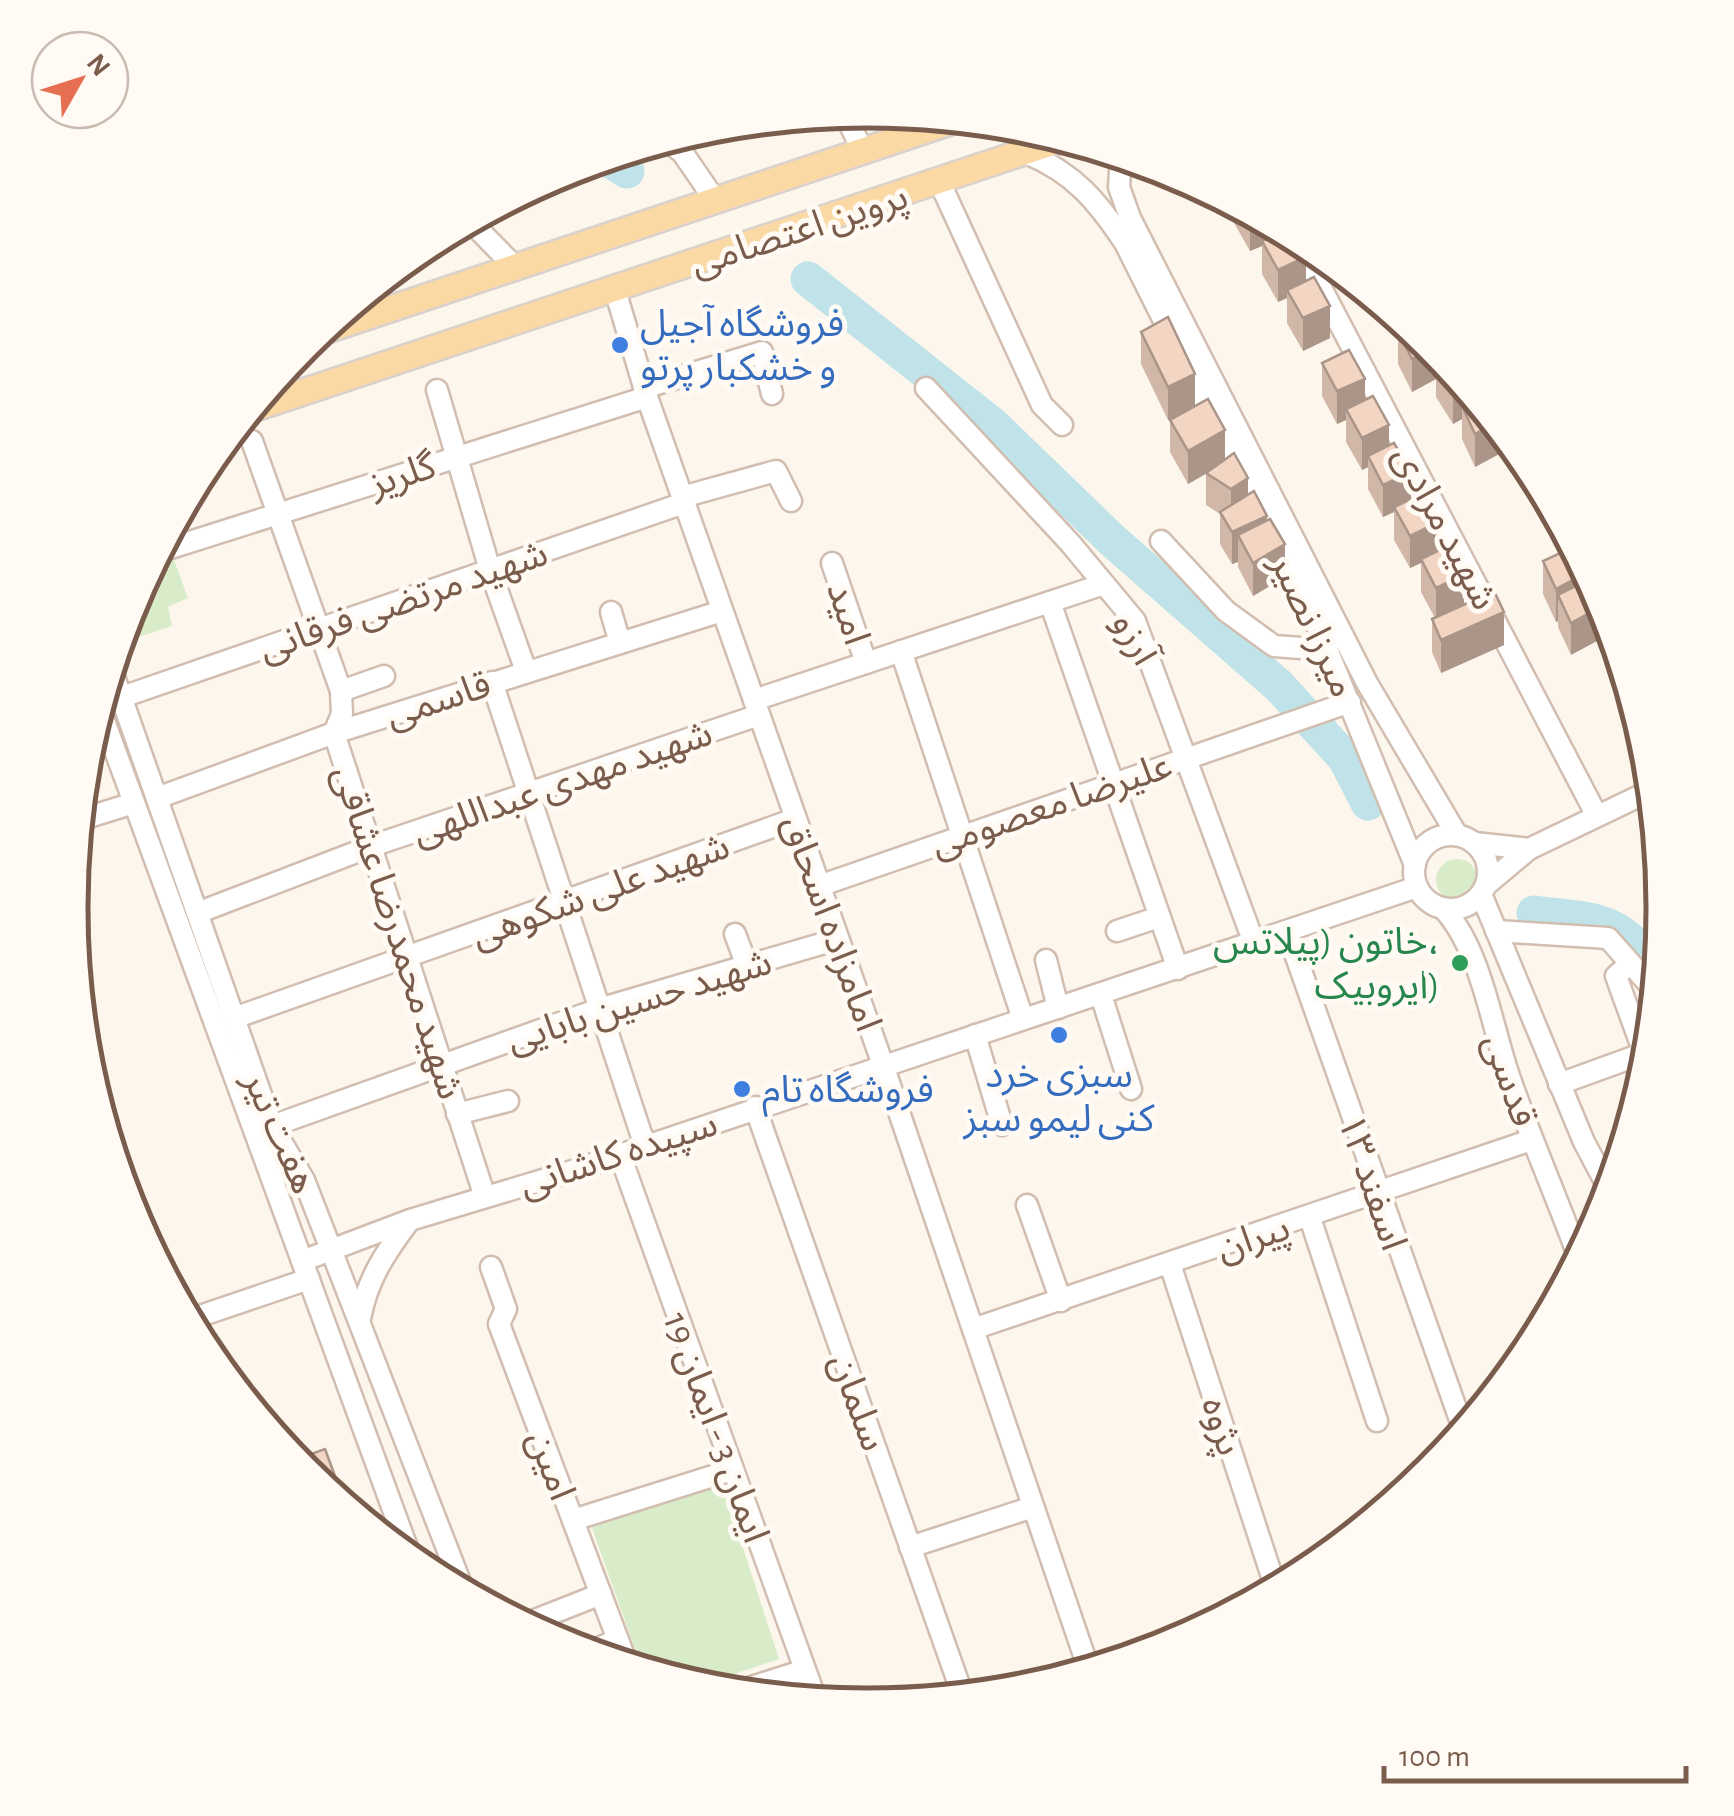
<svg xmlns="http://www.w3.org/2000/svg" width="1734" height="1816" viewBox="0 0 1734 1816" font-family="'Alegreya Sans','Noto Sans Arabic',sans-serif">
<rect width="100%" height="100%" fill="#fdf6ec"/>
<!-- green -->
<g fill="#d8ecc9">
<path d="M174,560l14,38 -20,9 4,19 -37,12c-9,-33 -2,-39 13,-68z"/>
<circle cx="1457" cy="880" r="21"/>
<polygon points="722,1483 779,1659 698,1686 642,1669 591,1525"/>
</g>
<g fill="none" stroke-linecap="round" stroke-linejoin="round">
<!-- river -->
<g stroke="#bfe3e8" stroke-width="35">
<polyline points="606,158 627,171"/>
<polyline points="808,279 993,425 1112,540 1279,686 1345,758 1368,803"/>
<path d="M1534,913c66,8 78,3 124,55"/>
</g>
<!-- minor casing -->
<g stroke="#d1beb0" stroke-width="25">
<g id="minor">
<polyline points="844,113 864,153"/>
<polyline points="665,140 682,152 715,200"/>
<path d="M1028,154c46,19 70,48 97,89l195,389 95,233"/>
<polyline points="1121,156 1119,187 1130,218 1367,683 1457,835"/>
<polyline points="940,183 1042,405 1062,425"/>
<polyline points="470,221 515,267"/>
<polyline points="1295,238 1597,816"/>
<polyline points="615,290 647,397 883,1065 1089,1670"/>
<polyline points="644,388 762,352 772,394"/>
<polyline points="926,388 1070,543 1135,621 1254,943"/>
<polyline points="437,390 490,570 526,671"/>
<polyline points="252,441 341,691 342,714 334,733 485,1197"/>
<polyline points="682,497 776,471 791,501"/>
<polyline points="1161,541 1226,611 1274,646 1328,650"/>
<polyline points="158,552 647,397"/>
<polyline points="832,563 866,663"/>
<polyline points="1050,602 1178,969"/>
<polyline points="611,612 620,643"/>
<polyline points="901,651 1023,1019"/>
<polyline points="111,668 272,1126 304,1180 464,1592"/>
<polyline points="492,682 645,1146"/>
<polyline points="341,691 384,676"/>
<polyline points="122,697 684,503"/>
<polyline points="754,700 1101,585"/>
<polyline points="99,707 412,1561"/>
<polyline points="157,798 334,733 722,611"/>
<polyline points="79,820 134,803"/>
<circle cx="1451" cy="872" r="37"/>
<polyline points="1475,843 1529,849"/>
<polyline points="1486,885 1529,849 1652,790"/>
<polyline points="819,886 1350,702"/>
<polyline points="1481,894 1584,1142 1610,1191"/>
<path d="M1443,908c39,43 48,117 67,171 21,60 47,119 69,179"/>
<polyline points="197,913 372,846 759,715"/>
<polyline points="1117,931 1159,917"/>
<polyline points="1287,931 1464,1431"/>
<polyline points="1496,931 1608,938 1656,992"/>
<polyline points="735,934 747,966"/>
<polyline points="1046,960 1058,1008"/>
<polyline points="1629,964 1616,976 1644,1053"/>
<polyline points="1101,995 1131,1089"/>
<polyline points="234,1018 795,819"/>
<polyline points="975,1035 1002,1125"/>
<polyline points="1559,1084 1650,1051"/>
<polyline points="755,1107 963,1696"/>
<polyline points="457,1114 508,1101"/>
<polyline points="272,1126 602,1008 838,939"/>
<polyline points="620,1155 816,1700"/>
<polyline points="1027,1205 1061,1301"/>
<polyline points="1310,1218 1377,1421"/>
<polyline points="302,1261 410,1220 566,1173 1417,887"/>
<polyline points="1170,1264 1276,1589"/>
<polyline points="491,1267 506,1309 499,1324 627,1664"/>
<path d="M360,1319c7,-39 25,-66 49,-98"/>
<polyline points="188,1320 309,1279"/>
<polyline points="973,1329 1531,1140"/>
<polyline points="1391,1504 1403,1494"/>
<polyline points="573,1520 732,1470"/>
<polyline points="910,1547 1033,1507"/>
<polyline points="525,1624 601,1594"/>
<polyline points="588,1652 618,1640"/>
<polyline points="736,1692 805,1670"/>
</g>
</g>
<!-- major casing -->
<g stroke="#dad1cd" stroke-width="30">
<g id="major">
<polyline points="318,333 956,120"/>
<polyline points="249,410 1063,139"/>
</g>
</g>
<!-- minor -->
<use href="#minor" stroke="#fff" stroke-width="20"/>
<!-- major -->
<use href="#major" stroke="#fbd9a5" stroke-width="25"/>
</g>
<!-- wall -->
<g fill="#d1b7a8">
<polygon points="1217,196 1234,205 1225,209"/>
<polygon points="1234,205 1277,228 1277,234 1306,281 1330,338 1303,351 1287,323 1287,298 1278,302 1262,274 1262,246 1250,251 1234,223"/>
<polygon points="1409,326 1514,446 1475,467 1462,439 1462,419 1453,424 1436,397 1436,379 1412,392 1398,364 1398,331"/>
<polygon points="1141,332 1195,405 1225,459 1267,520 1285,577 1253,596 1238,567 1238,562 1232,564 1220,544 1220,514 1206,505 1206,474 1188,484 1170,452 1170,420 1182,413 1168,420 1141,364"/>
<polygon points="1322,363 1365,400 1389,446 1411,499 1464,605 1504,645 1441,673 1432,652 1432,619 1435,618 1421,592 1421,563 1410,568 1394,540 1394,512 1383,517 1368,489 1368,467 1362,470 1346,442 1346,420 1337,424 1322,396"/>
<polygon points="1573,547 1571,655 1558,627 1558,621 1556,622 1543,594 1543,561"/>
</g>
<!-- shaded-wall -->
<g fill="#aa9588">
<polygon points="1225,200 1234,205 1225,209"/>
<polygon points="1255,216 1277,228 1277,239 1262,241 1262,246 1250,251 1250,219"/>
<polygon points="1306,257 1306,289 1287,290 1287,298 1278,302 1278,270"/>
<polygon points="1330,306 1330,338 1303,351 1303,318"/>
<polygon points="1433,348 1452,370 1436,364 1436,379 1412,392 1412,359"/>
<polygon points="1195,374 1195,407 1168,420 1168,387"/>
<polygon points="1365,379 1365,411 1346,409 1346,420 1337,424 1337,391"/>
<polygon points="1464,385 1482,407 1462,406 1462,419 1453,424 1453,392"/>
<polygon points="1495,423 1514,446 1475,467 1475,434"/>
<polygon points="1389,425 1389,458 1368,456 1368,467 1362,470 1362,438"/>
<polygon points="1225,430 1225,462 1188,484 1188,451"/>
<polygon points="1411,472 1411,505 1394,507 1394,512 1383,517 1383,485"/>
<polygon points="1248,478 1248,511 1231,521 1231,489"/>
<polygon points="1267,516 1267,548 1238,535 1238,562 1232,564 1232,532"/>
<polygon points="1437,523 1437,556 1421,559 1421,563 1410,568 1410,536"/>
<polygon points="1285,544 1285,577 1253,596 1253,563"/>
<polygon points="1587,572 1600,598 1558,595 1558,621 1556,622 1556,589"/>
<polygon points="1464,575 1464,608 1436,620 1436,588"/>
<polygon points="1604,605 1612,633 1571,655 1571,623"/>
<polygon points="1504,612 1504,645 1441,673 1441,640"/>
</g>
<!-- building -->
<g fill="#f3d5c3" stroke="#aa9588" stroke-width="2.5">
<polygon points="1283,231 1295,237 1306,257 1278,270 1262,241"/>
<polygon points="1314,277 1330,306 1303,318 1287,290"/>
<polygon points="1168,317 1195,374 1168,387 1141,332"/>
<polygon points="1409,326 1433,348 1412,359 1398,331"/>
<polygon points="1349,350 1365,379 1337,391 1322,363"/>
<polygon points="1443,360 1464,385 1453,392 1436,364"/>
<polygon points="1373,396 1389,425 1362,438 1346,409"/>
<polygon points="1208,399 1225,430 1188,451 1170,420"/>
<polygon points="1476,400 1495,423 1475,434 1462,406"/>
<polygon points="1394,443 1411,472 1383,485 1368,456"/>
<polygon points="1234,453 1248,478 1231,489 1206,473"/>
<polygon points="1254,491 1267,516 1232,532 1220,512"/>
<polygon points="1421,494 1437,523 1410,536 1394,507"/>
<polygon points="1270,519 1285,544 1253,563 1238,535"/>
<polygon points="1448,546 1464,575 1436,588 1421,559"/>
<polygon points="1573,547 1587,572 1556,589 1543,561"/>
<polygon points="1590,579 1604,605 1571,623 1558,595"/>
<polygon points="1494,591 1504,612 1441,640 1432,619"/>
<polygon points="325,1449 346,1506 303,1471 294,1460"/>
</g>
<!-- markers -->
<g fill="#3f7fe0" stroke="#fffaf3" stroke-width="4">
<circle cx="620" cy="345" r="10"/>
<circle cx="1059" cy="1035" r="10"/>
<circle cx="742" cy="1089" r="10"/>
</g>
<circle fill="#2e9e5b" stroke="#fffaf3" stroke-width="4" cx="1460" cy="963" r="10"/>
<g text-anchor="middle" stroke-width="10" stroke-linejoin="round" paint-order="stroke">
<!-- street labels -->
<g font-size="38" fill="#7a5c4d" stroke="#fffaf3">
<text transform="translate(799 229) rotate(-18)" y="13">پروین اعتصامی</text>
<text transform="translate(402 474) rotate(-18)" y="13">گلریز</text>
<text transform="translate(1446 527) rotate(62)" y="13">شهید مرادی</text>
<text transform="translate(403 600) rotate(-19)" y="13">شهید مرتضی فرقانی</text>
<text transform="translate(849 613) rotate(72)" y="13">امید</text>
<text transform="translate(1314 625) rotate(65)" y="13">میرزا نصیر</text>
<text transform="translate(1136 638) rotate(61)" y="13">آرزو</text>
<text transform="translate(438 699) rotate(-18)" y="13">قاسمی</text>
<text transform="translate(562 782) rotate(-19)" y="13">شهید مهدی عبداللهی</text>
<text transform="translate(1051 804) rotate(-19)" y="13">علیرضا معصومی</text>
<text transform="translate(600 890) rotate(-20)" y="13">شهید علی شکوهی</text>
<text transform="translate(832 923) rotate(70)" y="13">امامزاده اسحاق</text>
<text transform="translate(399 932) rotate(72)" y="13">شهید محمدرضا عشاقی</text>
<text transform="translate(639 1000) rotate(-17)" y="13">شهید حسین بابایی</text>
<text transform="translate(1511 1080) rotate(71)" y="13">قدسی</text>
<text transform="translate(281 1132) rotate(66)" y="13">هفت تیر</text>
<text transform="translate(618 1153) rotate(-18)" y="13">سپیده کاشانی</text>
<text transform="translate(1373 1182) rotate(71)" y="13">اسفند ۱۳</text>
<text transform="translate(1253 1237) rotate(-18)" y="13">پیران</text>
<text transform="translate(859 1402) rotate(70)" y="13">سلمان</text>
<text transform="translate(1223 1426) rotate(72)" y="13">پژوه</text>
<text transform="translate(717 1427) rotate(70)" y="13">ایمان 3 - ایمان 19</text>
<text transform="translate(552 1465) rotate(69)" y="13">امین</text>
</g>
<!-- shop labels -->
<g font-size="38" fill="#366cbe" stroke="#fffaf3" text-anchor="start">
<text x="640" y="336">فروشگاه آجیل<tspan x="640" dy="44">و خشکبار پرتو</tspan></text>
<text x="1059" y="1087" text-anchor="middle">سبزی خرد<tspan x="1059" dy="44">کنی لیمو سبز</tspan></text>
<text x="762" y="1102">فروشگاه تام</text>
</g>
<!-- leisure labels -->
<g font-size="38" fill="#27864d" stroke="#fffaf3" text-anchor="end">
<text x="1440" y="954">خاتون (پیلاتس،<tspan x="1440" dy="44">ایروبیک)</tspan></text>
</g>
</g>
<!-- crop -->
<path d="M0 0H1734V1816H0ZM867 128H867A779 779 0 0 1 1646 907V909A779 779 0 0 1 867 1688H867A779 779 0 0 1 88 909V907A779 779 0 0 1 867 128Z" fill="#fffaf3" fill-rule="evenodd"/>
<path fill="none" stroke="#7a5c4d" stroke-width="5" d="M867 128H867A779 779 0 0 1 1646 907V909A779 779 0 0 1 867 1688H867A779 779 0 0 1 88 909V907A779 779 0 0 1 867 128Z"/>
<!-- north arrow -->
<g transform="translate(80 80) rotate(51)"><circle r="48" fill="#fffaf3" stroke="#cabbb1" stroke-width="2.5"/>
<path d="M0-8L18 38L0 25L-18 38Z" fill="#e76f51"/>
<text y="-15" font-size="28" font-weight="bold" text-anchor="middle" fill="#7a5c4d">N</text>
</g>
<!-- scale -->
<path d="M1384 1766v15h302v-15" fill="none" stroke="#7a5c4d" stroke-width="5"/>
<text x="1399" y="1766" font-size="30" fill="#7a5c4d" stroke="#fffaf3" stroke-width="8" paint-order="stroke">100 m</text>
</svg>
